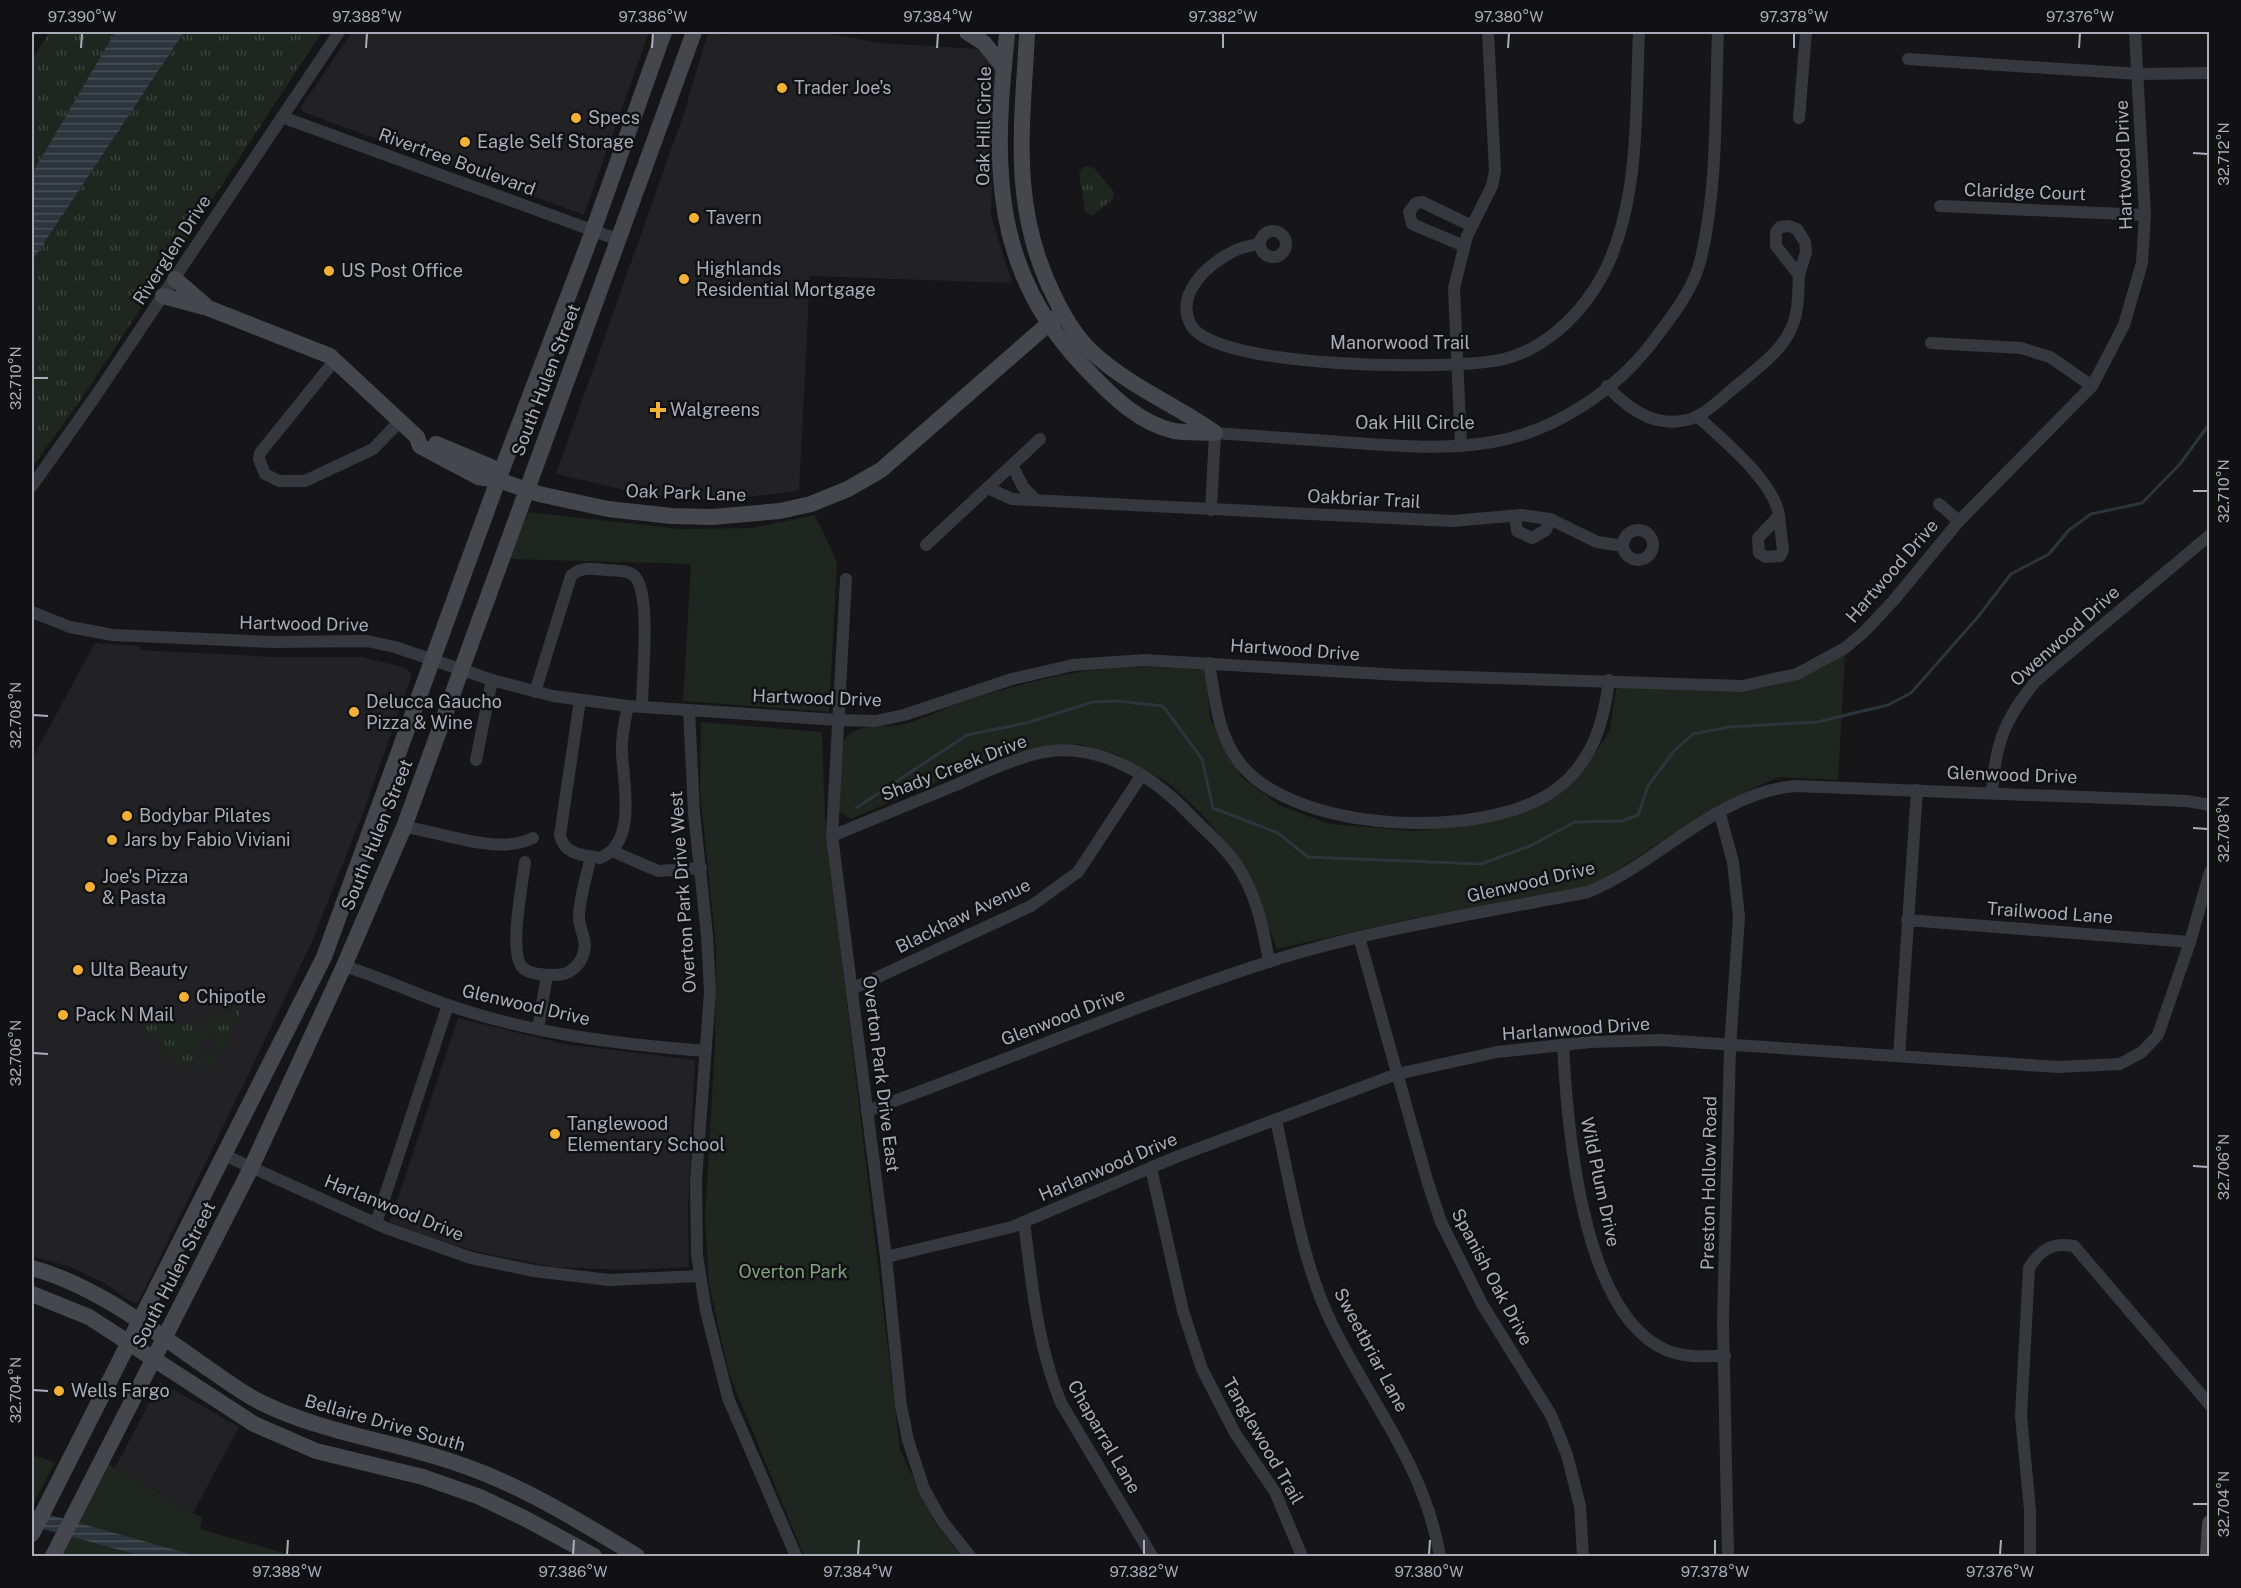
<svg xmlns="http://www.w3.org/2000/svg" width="2241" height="1588" viewBox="0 0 2241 1588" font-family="'Public Sans',sans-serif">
<defs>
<pattern id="grass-tufts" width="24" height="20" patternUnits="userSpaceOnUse" patternTransform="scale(1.5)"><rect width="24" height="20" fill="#1e261f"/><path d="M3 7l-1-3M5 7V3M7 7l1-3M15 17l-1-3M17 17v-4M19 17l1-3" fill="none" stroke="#3c433d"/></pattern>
<pattern id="water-rules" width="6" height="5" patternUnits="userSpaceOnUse" patternTransform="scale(1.5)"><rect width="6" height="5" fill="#2c353c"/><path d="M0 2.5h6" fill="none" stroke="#485056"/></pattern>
</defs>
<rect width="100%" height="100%" fill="#161618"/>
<!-- built -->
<g fill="#222225">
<polygon points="352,32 649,32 584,215 303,112 301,107"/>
<polygon points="708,32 723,35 725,32 820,32 880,43 996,50 991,216 1012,283 810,276 799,491 705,502 629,491 556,474 684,113"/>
<polygon points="95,643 139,646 141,650 273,657 362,657 406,668 412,675 363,813 311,944 139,1301 133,1303 104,1283 71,1267 32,1256 32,759"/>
<polygon points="458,1018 564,1044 695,1060 688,1208 689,1267 623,1270 554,1267 474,1251 431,1238 390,1222"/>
<polygon points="160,1382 239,1427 193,1513 115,1468"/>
</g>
<!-- grass -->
<g fill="url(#grass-tufts)">
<polygon points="50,32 322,32 80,401 32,467 32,59"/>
<polygon points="1085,166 1094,168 1114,192 1113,199 1092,216 1085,212 1079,172"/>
<polygon points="225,987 234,991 231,998 244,1004 243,1007 237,1005 219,1014 214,1013 222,996 225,995 222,993"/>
<path d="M236,1009l5,1 -28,59 -17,-9 21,-11 1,-7 -8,-6c1,-15 14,-21 26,-27z"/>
<polygon points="161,1014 182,1026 185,1023 201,1029 207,1016 216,1017 207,1036 200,1042 203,1053 193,1059 194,1071 163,1055 162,1042 141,1032 144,1025 155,1023"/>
</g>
<!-- park -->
<g fill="#1e261f">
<polygon points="528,512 680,529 752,528 815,515 837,562 829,712 683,701 691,564 509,559"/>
<path d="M1845,654l-7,126 -60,-3 -58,27 -134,86 -176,29 -133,30 -32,-84 -44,-52 -31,-29 -54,-30 -37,-10 -77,10 -151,65 -12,-7c1,-15 -1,-57 4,-69 9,-22 40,-14 58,-18 23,-6 45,-18 68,-25 89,-28 143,-39 237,-30l4,50 18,23 12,33 39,29 51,19 85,7 53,-6 43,-9 37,-15 34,-29 28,-41 6,-42 8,-4c41,2 100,11 139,3 29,-6 56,-21 82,-34z"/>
<polygon points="701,722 822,732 825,819 900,1450 935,1523 962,1556 804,1556 729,1374 709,1284 705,1219 715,1044 716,947 700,791"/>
<polygon points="32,1455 55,1462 32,1507"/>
<polygon points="108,1464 202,1518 200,1529 294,1556 60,1556"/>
</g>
<!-- water -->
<g fill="url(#water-rules)">
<polygon points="115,32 184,32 32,261 32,174"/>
<polygon points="32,1510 197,1556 142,1556 32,1526"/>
</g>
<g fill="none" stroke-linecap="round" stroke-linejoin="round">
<!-- stream -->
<polyline stroke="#2c353c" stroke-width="3" points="856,808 967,735 1026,723 1093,702 1118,701 1163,706 1202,759 1213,808 1278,833 1308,857 1481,864 1530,846 1575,822 1622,821 1638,815 1648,786 1674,751 1693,734 1729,727 1817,722 1888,705 1911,693 1977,618 2011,574 2049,554 2069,530 2091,514 2142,503 2180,464 2210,423"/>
<!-- street -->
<g stroke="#37383d" stroke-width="12">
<polyline points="1908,59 2139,74 2210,73"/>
<polyline points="282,117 619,240"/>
<polyline points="1799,118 1806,32"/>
<polyline points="1940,206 2145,215"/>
<polygon points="1789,226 1797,229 1805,242 1806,252 1799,275 1776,246 1776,232 1780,227"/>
<circle cx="1273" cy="244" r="13"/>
<path d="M1260,243c-8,3 -19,4 -26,8 -26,13 -60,43 -43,74 23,44 265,46 313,34 37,-9 71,-39 91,-71 46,-71 40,-174 44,-256"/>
<polyline points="1464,246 1412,224 1409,212 1416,203 1422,202 1472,226"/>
<polyline points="1931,343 2021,348 2050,357 2092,386"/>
<polyline points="335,360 260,453 259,459 265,474 279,481 305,481 373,449 399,422"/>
<path d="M1607,386c24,26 53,45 89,31 15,-7 31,-24 44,-34 17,-14 42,-33 51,-54 8,-17 7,-36 8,-54"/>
<path d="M1697,416c25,23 78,66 82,100"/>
<polyline points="1461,446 1454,288 1467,236 1492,186 1495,171 1488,32"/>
<polyline points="1012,465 1023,487 1036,500"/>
<polyline points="32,486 97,394 339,32"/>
<polyline points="988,488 1012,499 1452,521 1521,515 1550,519 1597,542 1623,546"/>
<polyline points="1939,504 1959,521"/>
<path d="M1211,510l4,-77c47,3 94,7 141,10 45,3 91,7 136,-1 62,-10 125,-52 162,-102 18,-24 40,-51 47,-82 17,-73 14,-152 17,-226"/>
<polyline points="1515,516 1517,531 1532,538 1546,530 1550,519"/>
<polygon points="1779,516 1783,550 1780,556 1766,557 1759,553 1758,538"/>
<circle cx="1638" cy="545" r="15"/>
<polyline points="926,545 1040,439"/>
<polyline points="846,579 832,836 886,1257 901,1406 908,1440 924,1489 942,1521 970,1556"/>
<polyline points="32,612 70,627 113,635 273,642 367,641 395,647 492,680 553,696 628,706 838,720 876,721 904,715 1012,679 1073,665 1144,660 1400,675 1742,686 1797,674 1845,648 1864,632 1894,600 1959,521 2092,386 2124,325 2142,263 2145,215 2135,32"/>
<path d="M1209,663c6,34 8,70 30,99 55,72 246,79 316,28 37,-27 49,-67 54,-110"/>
<path d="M535,692l36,-116c10,-10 22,-7 35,-6 9,1 24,-1 30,8 15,20 6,101 6,128"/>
<path d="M580,700l-20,135c4,20 23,20 40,23 38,-15 23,-76 22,-106 -1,-15 3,-32 6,-46"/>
<polyline points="689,710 694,813 707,935 710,992 696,1180 697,1255 706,1311 728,1398 796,1556"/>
<polyline points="476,760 492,680"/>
<path d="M1992,792c3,-48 13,-74 44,-111l174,-146"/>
<polyline points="1720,814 1733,862 1739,917 1730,1047 1723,1322 1728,1556"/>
<path d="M404,827c39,5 94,29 129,11"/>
<path d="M832,836c42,-17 84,-35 126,-52 25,-11 50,-23 77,-30 59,-16 118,21 157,63 17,17 40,36 51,58 15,27 21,57 26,87"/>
<polyline points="612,851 658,871 701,868"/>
<path d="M525,862c-2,21 -18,94 -1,107 8,6 23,6 32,6 12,0 23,-8 27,-20 6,-15 -5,-26 -4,-40 1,-20 8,-40 12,-59"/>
<polyline points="1907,920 2190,942"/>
<polyline points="1359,937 1427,1180 1441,1222 1482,1304 1551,1415 1567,1455 1580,1506 1583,1556"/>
<path d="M344,966c36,11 69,27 104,39 83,29 170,39 257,46"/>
<polyline points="852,989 1031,906 1078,872 1141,776"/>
<polyline points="538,1029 547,975"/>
<path d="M1563,1044c4,81 18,269 103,306 20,8 38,6 59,6"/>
<polyline points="1899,1056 1917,790"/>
<path d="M867,1111c134,-48 265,-105 401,-149 104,-33 213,-49 320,-70 71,-29 128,-99 207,-106l392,15 23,4"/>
<path d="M1276,1120c15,67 25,139 55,202 39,81 93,142 109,234"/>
<polyline points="224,1155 386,1228 471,1258 534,1271 609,1280 700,1276"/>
<polyline points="1151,1168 1183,1311 1202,1369 1235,1433 1275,1492 1302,1556"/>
<path d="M1024,1222c8,61 13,123 37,181l91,153"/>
<polyline points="376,1223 448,1005"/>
<polyline points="886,1257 1012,1227 1176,1157 1397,1074 1497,1052 1590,1042 1661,1040 2058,1067 2120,1064 2142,1052 2158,1035 2190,942 2210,872"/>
<path d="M2030,1556v-46l-9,-94 8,-148c11,-18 23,-26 45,-22l136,159"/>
</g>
<!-- secondary -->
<g stroke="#45474d" stroke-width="16">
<polyline points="967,32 984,43 1004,68"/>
<path d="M1007,35c-14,131 -17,236 82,337 23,24 50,51 85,59 13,2 28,1 41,2"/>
<path d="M1027,35c-5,94 -17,173 27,261 9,19 22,41 38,56 37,34 82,52 122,80"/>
<polyline points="175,279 205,305"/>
<polyline points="163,296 208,308 330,356 417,437 420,446 478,477 498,480 539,494 608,509 672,516 712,517 780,511 811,504 848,489 881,470 1062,312"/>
<polyline points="436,444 491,467 498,480"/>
<path d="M32,1268c66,18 124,65 180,103 16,11 32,23 50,32 62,30 130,38 194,60 66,22 123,58 181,93"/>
<polyline points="32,1294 89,1317 254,1424 316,1451 423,1477 480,1497 524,1518 594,1556"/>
<polyline points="32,1534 324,957 498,480 593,231 664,32"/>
<polyline points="53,1556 251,1168 344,966 404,827 694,32"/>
<polyline points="2208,1556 2210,1523"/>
</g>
</g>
<!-- ticks -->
<path fill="none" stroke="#a8adb8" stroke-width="2" d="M81,48l1,-15M366,48l1,-15M652,48l1,-15M937,48l1,-15M1223,48v-15M1508,48l1,-15M1794,48v-15M2079,48l1,-15M2193,153l15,1M33,378h15M2193,491h15M33,715l15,1M2193,828l15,1M33,1053l15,1M2193,1166l15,1M33,1390l15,1M2193,1504h15M287,1555l1,-15M573,1555l1,-15M858,1555l1,-15M1144,1555v-15M1429,1555l1,-15M1715,1555v-15M2000,1555l1,-15"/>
<!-- markers -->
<g fill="#f2b134" stroke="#111113" stroke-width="2">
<circle cx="782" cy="88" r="6"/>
<circle cx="576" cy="118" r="6"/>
<circle cx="465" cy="142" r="6"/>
<circle cx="694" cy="218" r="6"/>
<circle cx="329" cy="271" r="6"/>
<circle cx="684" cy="279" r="6"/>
<path d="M655 401h6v6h6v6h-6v6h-6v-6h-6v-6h6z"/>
<circle cx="354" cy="712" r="6"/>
<circle cx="127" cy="816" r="6"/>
<circle cx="112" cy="840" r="6"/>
<circle cx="90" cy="887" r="6"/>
<circle cx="78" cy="970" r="6"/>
<circle cx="184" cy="997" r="6"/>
<circle cx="63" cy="1015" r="6"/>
<circle cx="555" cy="1134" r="6"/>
<circle cx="59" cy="1391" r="6"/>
</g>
<g text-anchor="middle" stroke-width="5" stroke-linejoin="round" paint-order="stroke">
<!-- poi labels -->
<g font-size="18" fill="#a8adb8" stroke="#111113" text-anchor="start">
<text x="794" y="94">Trader Joe's</text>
<text x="588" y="124">Specs</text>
<text x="477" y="148">Eagle Self Storage</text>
<text x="706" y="224">Tavern</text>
<text x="696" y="275">Highlands<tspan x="696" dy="21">Residential Mortgage</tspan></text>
<text x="341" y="277">US Post Office</text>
<text x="670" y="416">Walgreens</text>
<text x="366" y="708">Delucca Gaucho<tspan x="366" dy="21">Pizza &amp; Wine</tspan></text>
<text x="139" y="822">Bodybar Pilates</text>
<text x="124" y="846">Jars by Fabio Viviani</text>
<text x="102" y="883">Joe's Pizza<tspan x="102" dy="21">&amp; Pasta</tspan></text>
<text x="90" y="976">Ulta Beauty</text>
<text x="196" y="1003">Chipotle</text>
<text x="75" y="1021">Pack N Mail</text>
<text x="567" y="1130">Tanglewood<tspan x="567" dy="21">Elementary School</tspan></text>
<text x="71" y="1397">Wells Fargo</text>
</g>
<!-- street labels -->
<g font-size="18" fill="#a8adb8" stroke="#111113">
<text transform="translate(984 126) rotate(-89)" y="6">Oak Hill Circle</text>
<text transform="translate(457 162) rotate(20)" y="6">Rivertree Boulevard</text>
<text transform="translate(2124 165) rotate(-92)" y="6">Hartwood Drive</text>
<text transform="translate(2025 192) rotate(2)" y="6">Claridge Court</text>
<text transform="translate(172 250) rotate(-57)" y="6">Riverglen Drive</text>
<text x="1400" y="349">Manorwood Trail</text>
<text transform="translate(546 380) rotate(-69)" y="6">South Hulen Street</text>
<text x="1415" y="429">Oak Hill Circle</text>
<text transform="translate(686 493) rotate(2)" y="6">Oak Park Lane</text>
<text transform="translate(1364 499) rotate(3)" y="6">Oakbriar Trail</text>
<text transform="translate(1892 571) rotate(-49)" y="6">Hartwood Drive</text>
<text transform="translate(304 624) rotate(1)" y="6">Hartwood Drive</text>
<text transform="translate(2065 636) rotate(-42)" y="6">Owenwood Drive</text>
<text transform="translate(1295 650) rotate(4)" y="6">Hartwood Drive</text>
<text transform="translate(817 698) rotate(2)" y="6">Hartwood Drive</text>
<text transform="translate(954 768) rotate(-21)" y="6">Shady Creek Drive</text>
<text transform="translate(2012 775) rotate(2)" y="6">Glenwood Drive</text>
<text transform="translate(377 835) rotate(-68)" y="6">South Hulen Street</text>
<text transform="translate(1531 882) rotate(-13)" y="6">Glenwood Drive</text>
<text transform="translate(683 892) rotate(-94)" y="6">Overton Park Drive West</text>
<text transform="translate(2050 913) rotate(4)" y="6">Trailwood Lane</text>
<text transform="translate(963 916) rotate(-26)" y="6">Blackhaw Avenue</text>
<text transform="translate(526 1005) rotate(13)" y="6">Glenwood Drive</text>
<text transform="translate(1063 1017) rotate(-21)" y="6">Glenwood Drive</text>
<text transform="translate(1576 1029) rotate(-4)" y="6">Harlanwood Drive</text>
<text transform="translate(881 1074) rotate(83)" y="6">Overton Park Drive East</text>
<text transform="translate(1108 1167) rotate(-23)" y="6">Harlanwood Drive</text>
<text transform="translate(1600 1182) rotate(78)" y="6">Wild Plum Drive</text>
<text transform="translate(1709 1183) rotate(-89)" y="6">Preston Hollow Road</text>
<text transform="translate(394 1208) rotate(22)" y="6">Harlanwood Drive</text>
<text transform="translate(174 1275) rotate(-63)" y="6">South Hulen Street</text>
<text transform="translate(1492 1277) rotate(62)" y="6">Spanish Oak Drive</text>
<text transform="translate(1371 1350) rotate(62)" y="6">Sweetbriar Lane</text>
<text transform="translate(385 1423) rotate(16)" y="6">Bellaire Drive South</text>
<text transform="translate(1104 1437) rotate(60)" y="6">Chaparral Lane</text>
<text transform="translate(1263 1441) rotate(60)" y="6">Tanglewood Trail</text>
</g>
<!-- park labels -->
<g font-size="18" fill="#7fa381" stroke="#111113">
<text x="793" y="1278">Overton Park</text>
</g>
</g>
<!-- border -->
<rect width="2241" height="1588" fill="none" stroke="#111113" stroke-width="66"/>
<rect x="33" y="33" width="2175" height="1522" fill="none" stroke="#a8adb8" stroke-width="2"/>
<g font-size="15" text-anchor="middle" fill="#a8adb8">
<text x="82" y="22">97.390°W</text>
<text x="367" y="22">97.388°W</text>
<text x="653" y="22">97.386°W</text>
<text x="938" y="22">97.384°W</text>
<text x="1223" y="22">97.382°W</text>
<text x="1509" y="22">97.380°W</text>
<text x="1794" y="22">97.378°W</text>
<text x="2080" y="22">97.376°W</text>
<text transform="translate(2224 154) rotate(-90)" y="5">32.712°N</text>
<text transform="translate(16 378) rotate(-90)" y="5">32.710°N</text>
<text transform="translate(2224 491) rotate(-90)" y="5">32.710°N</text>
<text transform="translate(16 715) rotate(-90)" y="5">32.708°N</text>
<text transform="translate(2224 829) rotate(-90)" y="5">32.708°N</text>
<text transform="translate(16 1053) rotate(-90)" y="5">32.706°N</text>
<text transform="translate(2224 1167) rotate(-90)" y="5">32.706°N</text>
<text transform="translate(16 1390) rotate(-90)" y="5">32.704°N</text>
<text transform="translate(2224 1504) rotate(-90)" y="5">32.704°N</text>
<text x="287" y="1577">97.388°W</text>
<text x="573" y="1577">97.386°W</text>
<text x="858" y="1577">97.384°W</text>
<text x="1144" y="1577">97.382°W</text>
<text x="1429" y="1577">97.380°W</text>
<text x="1715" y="1577">97.378°W</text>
<text x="2000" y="1577">97.376°W</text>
</g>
</svg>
